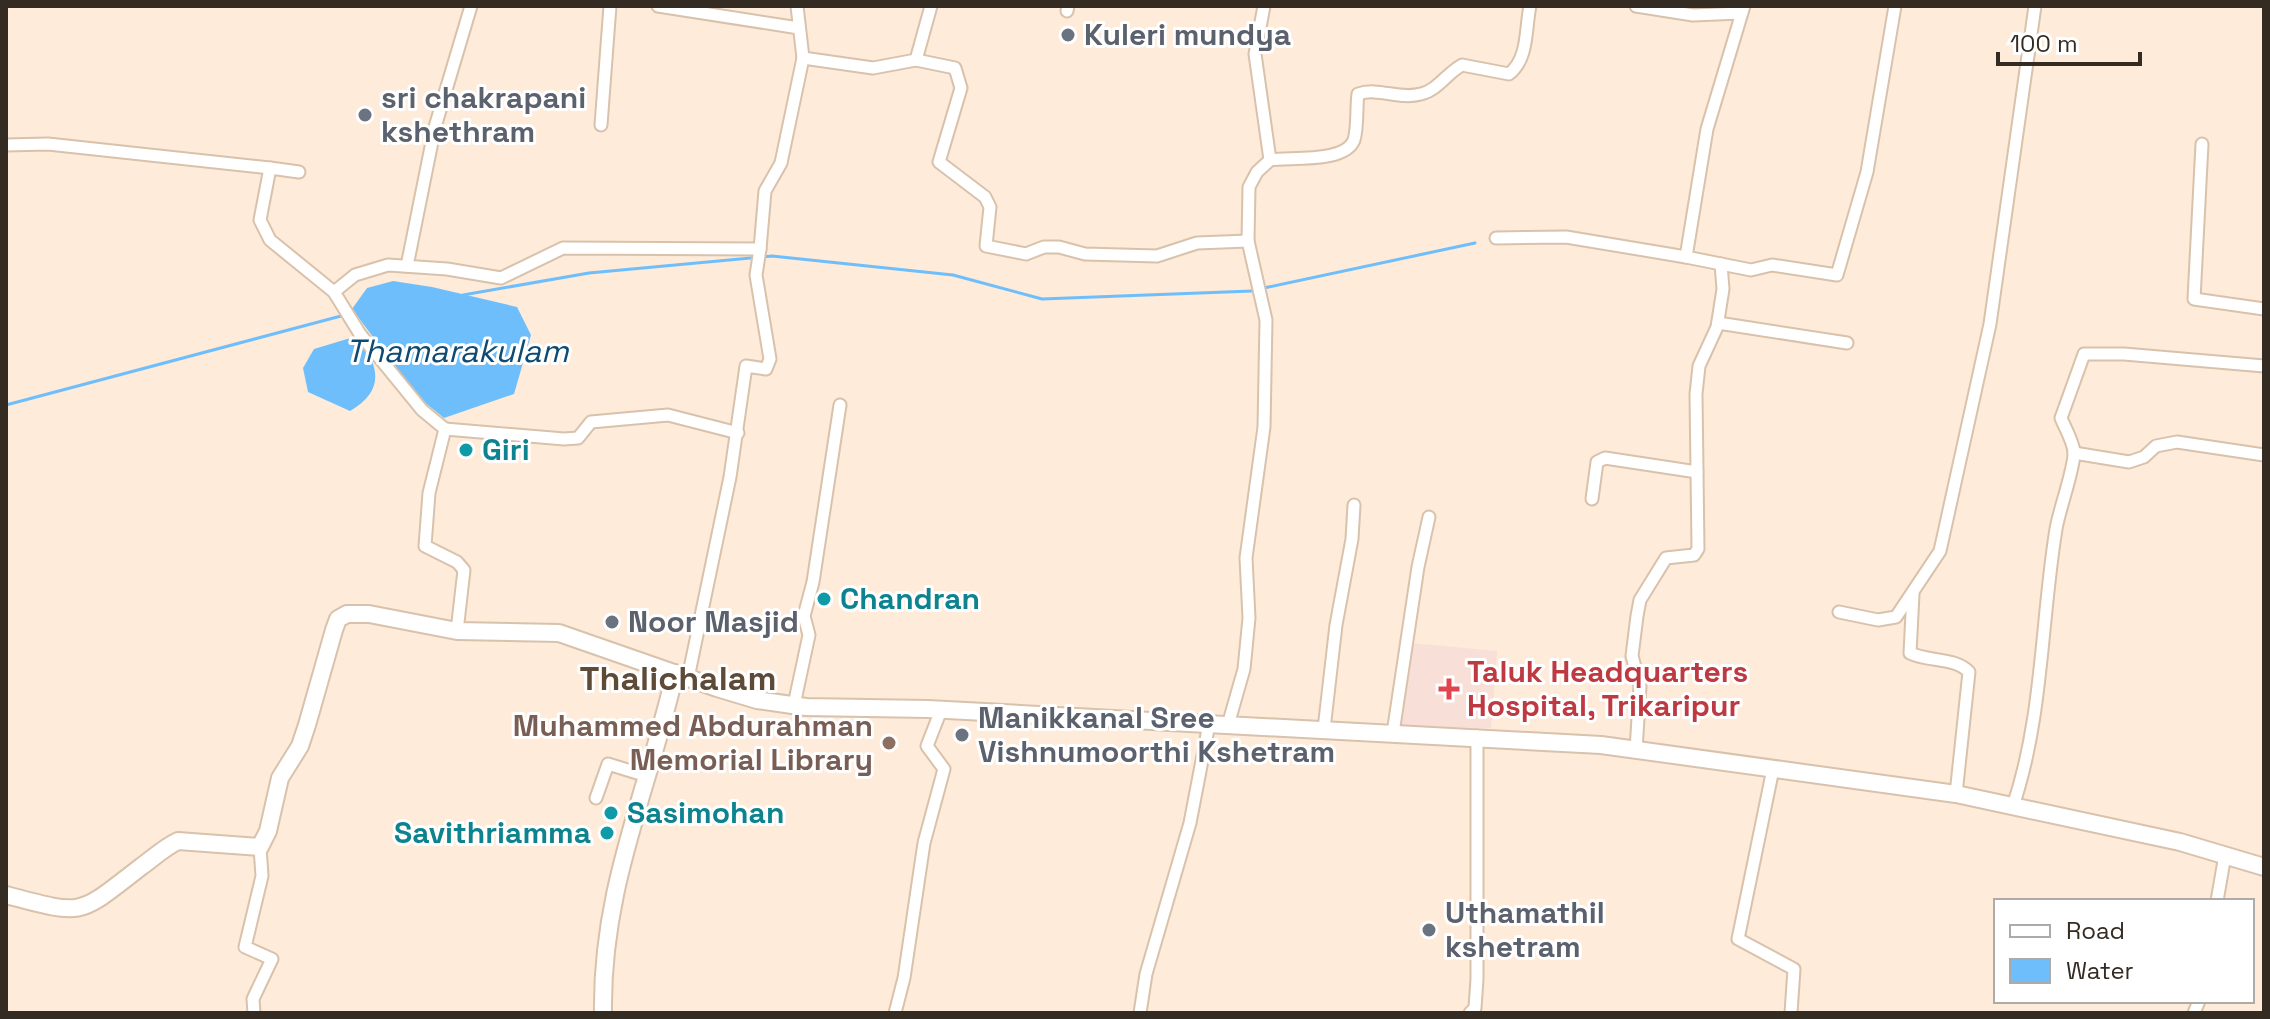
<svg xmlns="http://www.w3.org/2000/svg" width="2270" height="1019" viewBox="0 0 2270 1019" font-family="'Space Grotesk',sans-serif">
<rect width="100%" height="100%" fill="#feebd9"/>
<!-- medical -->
<polygon fill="#f8dfd7" points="1411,643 1497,651 1491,728 1398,727"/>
<!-- water -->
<g fill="#6fbefc">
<polygon points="393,281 432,287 517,307 531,335 514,394 444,418 418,397 352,309 367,288"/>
<path d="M357,336c22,29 29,54 -7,75l-42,-19 -5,-24 11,-19z"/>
</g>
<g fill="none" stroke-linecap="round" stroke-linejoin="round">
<!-- stream -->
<g stroke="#6fbefc" stroke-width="3">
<polyline points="1264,288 1475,243"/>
<polyline points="463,295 589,273 772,256 953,275 1042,299 1252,291"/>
<polyline points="6,405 341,316"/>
</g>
<!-- street casing -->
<g stroke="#d8c2ac" stroke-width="15">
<g id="street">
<polyline points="658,6 799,28"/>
<polyline points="797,6 803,58"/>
<polyline points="1264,6 1255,54 1270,160"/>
<polyline points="1636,6 1693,15 1741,13"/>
<polyline points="1067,11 1068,6"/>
<polyline points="916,60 955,68 961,88 939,162 985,197 990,207 986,246 1026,254 1044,247 1059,247 1085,254 1157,256 1197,243 1248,241"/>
<polyline points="601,125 610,6"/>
<polyline points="2202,144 2194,299 2264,309"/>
<polyline points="6,145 48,144 270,168 260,220 270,240 334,292 360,334 422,410 445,429 429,493 425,546 457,562 464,570 457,631"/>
<polyline points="270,168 299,172"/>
<polyline points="1496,238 1566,237 1686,257"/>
<polyline points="1721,264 1751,270 1772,265 1837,275 1867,172 1895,6"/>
<polyline points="407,266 435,127 471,6"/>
<polyline points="334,292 355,275 388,265 447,269 501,278 563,248 760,249 765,191 781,163 803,58 873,68 916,60 931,6"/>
<polyline points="1718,323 1847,343"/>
<polyline points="445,429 564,439 578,438 591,422 668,415 738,433"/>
<polyline points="2074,453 2129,462 2144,457 2156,446 2177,442 2264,455"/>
<polyline points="1592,499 1597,462 1605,458 1697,472"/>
<path d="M1913,594l-3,59c18,9 45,4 59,19l-13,122"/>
<polyline points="1839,612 1878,620 1896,617 1940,551 1990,324 2035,6"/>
<polyline points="688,678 730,477 746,366 766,369 770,359 756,275 760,249"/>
<polyline points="794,705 809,635 804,616 813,582 840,405"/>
<path d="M1228,725l16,-56 5,-51 -3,-60 18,-131 2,-107 -18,-79 1,-54 8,-15 13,-12c22,-3 75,3 84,-20 4,-13 2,-32 4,-46 21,-7 41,6 63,0 17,-4 26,-21 41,-29l47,9c20,-16 16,-45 21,-68"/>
<polyline points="1324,729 1336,625 1352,539 1354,505"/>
<polyline points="1393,733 1418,567 1429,517"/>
<polyline points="1636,750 1640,686 1632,656 1637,616 1640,600 1666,558 1694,555 1698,549 1696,394 1699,366 1717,327 1723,289 1721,264 1686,257 1707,129 1744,6"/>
<polyline points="1773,769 1738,939 1794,969 1791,1013"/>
<polyline points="596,798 608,764 647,776"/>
<path d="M2013,806c30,-89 28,-185 43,-277 3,-19 19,-62 18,-77 -1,-11 -9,-24 -13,-34l23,-64h40l140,12"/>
<polyline points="2217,901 2225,855"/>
<polyline points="254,1013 253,999 272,959 245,947 262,876 260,847"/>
<polyline points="895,1013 904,978 924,843 944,769 927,746 941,710"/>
<polyline points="1140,1013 1146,974 1190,823 1209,724"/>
<polyline points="1470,1013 1475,1008 1477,979 1477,736"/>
<polyline points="2194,1013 2199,1001"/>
</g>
</g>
<!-- secondary casing -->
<g stroke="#d8c2ac" stroke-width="20">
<g id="secondary">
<path d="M6,895c80,21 71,21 136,-29 11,-8 23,-19 36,-25l82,6 8,-16 12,-53 20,-32 7,-21 27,-95 4,-11 9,-5h22l88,17 102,2 158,55 40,12 49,7 122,2 673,36 355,49 224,48 84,25"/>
<path d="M603,1013c-2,-125 45,-221 72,-340"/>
</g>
</g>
<!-- street -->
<use href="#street" stroke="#fff" stroke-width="11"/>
<!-- secondary -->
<use href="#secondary" stroke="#fff" stroke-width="16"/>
</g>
<!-- markers -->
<g fill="#6b7280" stroke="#fff" stroke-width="3">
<circle cx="1068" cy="35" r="8"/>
<circle cx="365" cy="115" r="8"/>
<circle cx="612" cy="622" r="8"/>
<circle cx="962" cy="735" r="8"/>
<circle cx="1429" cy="930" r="8"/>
</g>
<g fill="#0f9aa8" stroke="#fff" stroke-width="3">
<circle cx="466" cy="450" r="8"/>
<circle cx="824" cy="599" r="8"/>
<circle cx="611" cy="813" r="8"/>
<circle cx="607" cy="833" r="8"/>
</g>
<path fill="#e0444e" stroke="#fff" stroke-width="3" d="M1445 677h8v8h8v8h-8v8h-8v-8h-8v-8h8z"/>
<circle fill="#8d6e63" stroke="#fff" stroke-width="3" cx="889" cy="743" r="8"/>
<g text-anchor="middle" stroke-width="6" stroke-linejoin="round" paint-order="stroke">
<!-- worship labels -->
<g font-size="30" font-weight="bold" fill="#5b616d" stroke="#fff" text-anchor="start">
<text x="1084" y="45">Kuleri mundya</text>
<text x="381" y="108">sri chakrapani<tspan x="381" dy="34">kshethram</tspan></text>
<text x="628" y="632">Noor Masjid</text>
<text x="978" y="728">Manikkanal Sree<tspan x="978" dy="34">Vishnumoorthi Kshetram</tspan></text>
<text x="1445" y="923">Uthamathil<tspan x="1445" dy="34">kshetram</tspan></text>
</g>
<!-- culture labels -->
<g font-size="30" font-weight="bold" fill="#0d838f" stroke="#fff" text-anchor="start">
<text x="482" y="460">Giri</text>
<text x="840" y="609">Chandran</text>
<text x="627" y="823">Sasimohan</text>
<text x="591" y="843" text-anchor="end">Savithriamma</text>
</g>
<!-- health labels -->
<g font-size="30" font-weight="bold" fill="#be3a42" stroke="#fff" text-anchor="start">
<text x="1467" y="682">Taluk Headquarters<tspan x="1467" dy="34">Hospital, Trikaripur</tspan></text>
</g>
<!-- education labels -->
<g font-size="30" font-weight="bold" fill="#785e54" stroke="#fff" text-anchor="end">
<text x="873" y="736">Muhammed Abdurahman<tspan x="873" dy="34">Memorial Library</tspan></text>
</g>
<!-- water labels -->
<g font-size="32" font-style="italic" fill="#0e4a72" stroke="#fff">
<text x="457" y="362">Thamarakulam</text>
</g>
<!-- quarter labels -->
<g font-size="34" font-weight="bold" fill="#5d4a37" stroke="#fff">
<text x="678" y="690">Thalichalam</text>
</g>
</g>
<!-- border -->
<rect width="2270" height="1019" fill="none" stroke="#342b23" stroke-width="16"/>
<!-- legend -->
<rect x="1994" y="899" width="260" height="104" fill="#ffffff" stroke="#aeaaa7" stroke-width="2"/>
<rect x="2010" y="925" width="40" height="12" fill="#ffffff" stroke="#aeaaa7" stroke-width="2"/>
<text x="2066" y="939" font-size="24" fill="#342b23">Road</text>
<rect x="2010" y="959" width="40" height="24" fill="#6fbefc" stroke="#aeaaa7" stroke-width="2"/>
<text x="2066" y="979" font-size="24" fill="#342b23">Water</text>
<!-- scale -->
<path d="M1998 52v12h142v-12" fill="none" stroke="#342b23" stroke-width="4"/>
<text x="2010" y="52" font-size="24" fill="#342b23" stroke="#ffffff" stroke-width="6" paint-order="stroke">100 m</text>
</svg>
